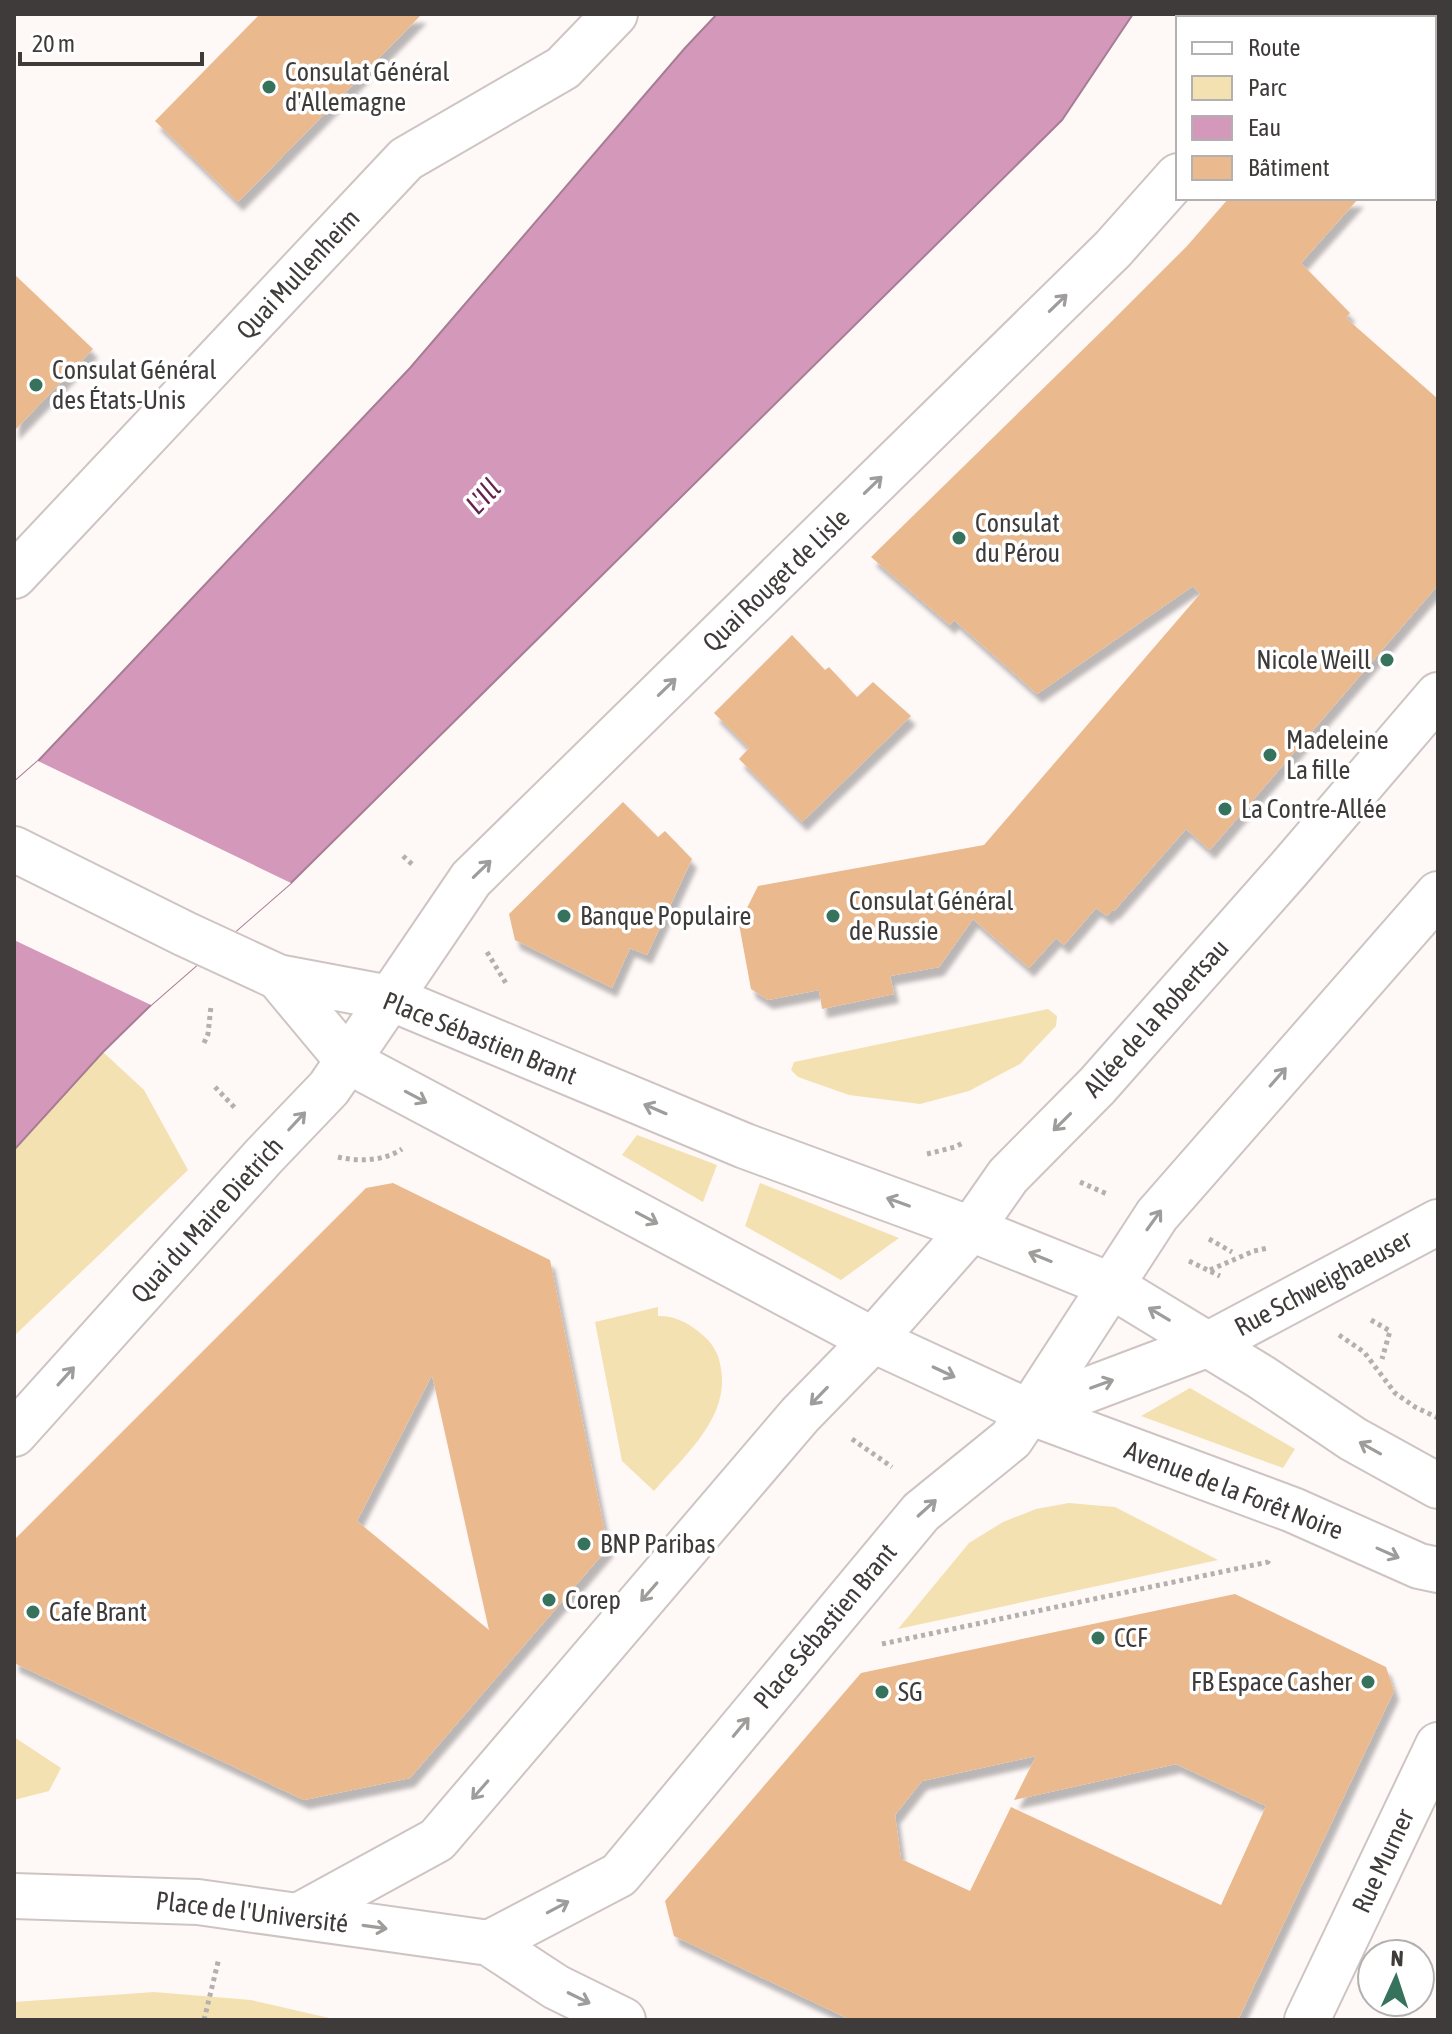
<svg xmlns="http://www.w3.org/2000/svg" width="1452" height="2034" viewBox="0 0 1452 2034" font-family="'Asap Condensed',sans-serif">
<defs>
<filter id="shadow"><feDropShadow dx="5" dy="9" stdDeviation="2" flood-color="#0004"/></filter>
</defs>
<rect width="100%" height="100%" fill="#fef8f7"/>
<!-- green -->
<g fill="#f4e1b1">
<polygon points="1048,1009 1057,1016 1056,1026 1020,1064 969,1091 920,1104 849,1095 798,1077 791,1070 794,1062"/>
<polygon points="103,1052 144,1090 188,1170 14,1336 14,1150"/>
<polygon points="637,1135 717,1165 703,1202 622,1155"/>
<polygon points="760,1183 899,1238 841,1280 745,1226"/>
<path d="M658,1307v9c18,-1 36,10 49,23 11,11 14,24 15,39 2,45 -41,81 -68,113l-32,-30 -27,-139z"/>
<polygon points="1190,1388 1295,1449 1283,1468 1141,1416"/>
<polygon points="1069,1503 1115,1507 1218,1560 898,1629 969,1543 1003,1522 1036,1509"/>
<polygon points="14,1737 61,1768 49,1791 14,1800"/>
<polygon points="154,1992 251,2000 338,2020 14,2020 14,2002"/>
</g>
<!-- water -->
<polygon fill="#d499ba" stroke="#a77d94" stroke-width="2" points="717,14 1133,14 1062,120 291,883 151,1005 103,1052 14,1150 14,782 38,761 410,368 685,48"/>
<!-- pier -->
<polygon fill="#fef8f7" points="38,761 291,883 151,1005 14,940 14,782"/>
<!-- building -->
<g fill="#eab98d" fill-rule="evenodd" filter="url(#shadow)">
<polygon points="260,14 422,14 238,202 155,121"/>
<polygon points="1229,198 1359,198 1301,263 1350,313 1346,318 1438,399 1438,585 1210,850 1186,829 1114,911 1112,910 1107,916 1096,908 1064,945 1056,938 1029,968 973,919 939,967 890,976 894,994 822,1009 819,990 768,1000 751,989 739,924 758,886 984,845 1200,594 1193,586 1037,694 954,620 950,625 871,557 1107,326 1187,246"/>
<polygon points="14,274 93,349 14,431"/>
<polygon points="792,635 825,670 829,667 857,697 873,682 911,716 802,822 739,759 749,748 714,713"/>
<polygon points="623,802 658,837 665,831 692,859 647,955 630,948 612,988 515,940 509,914"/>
<path d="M393,1183l157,77 58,288 -198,230 -106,22 -290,-137v-123l352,-352zM432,1375l57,255 -132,-109z"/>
<path d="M1235,1594l151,73 8,24 -156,329h-387l-177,-84 -9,-35 196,-228zM1036,1756l-22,44 162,-36 90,42 -45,99 -210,-98 -41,84 -69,-32 -6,-44 27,-34z"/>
</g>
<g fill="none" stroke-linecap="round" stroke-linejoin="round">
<!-- minor casing -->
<g stroke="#cec5c3" stroke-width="48">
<g id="minor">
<polyline points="1305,18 1308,14"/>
<polyline points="14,576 406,159 563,68 615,14"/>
<polyline points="1209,1344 1438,1222"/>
<polyline points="14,1434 264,1156 329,1088 471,879 1113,249 1178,176"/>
<polyline points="14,1896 198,1902 489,1943 556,1987 623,2020"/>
<polyline points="298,1916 437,1840 800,1415 873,1340"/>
<polyline points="489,1943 619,1875 921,1512 1011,1439 1029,1412"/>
<polyline points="1307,2020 1438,1745"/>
</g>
</g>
<!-- major casing -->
<g stroke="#cec5c3" stroke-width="48">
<g id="major">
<polyline points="14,849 185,934 278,977 390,998 745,1146 971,1229 1110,1285 1261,1377 1353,1439 1438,1486"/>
<polyline points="278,977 348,1061 873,1340 1029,1412 1293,1510 1419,1566 1438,1570"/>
<polyline points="873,1340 971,1229 1008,1176 1097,1086 1289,869 1438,695"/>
<polyline points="1029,1412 1157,1215 1438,894"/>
<polyline points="1029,1412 1209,1344"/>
</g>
</g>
<!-- path -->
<g stroke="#b5b0af" stroke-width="5" stroke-dasharray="4 4" stroke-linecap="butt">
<polyline points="403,856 414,866"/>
<polyline points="487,952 507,985"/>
<polyline points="204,1043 208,1034 211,1006"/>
<polyline points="215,1087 236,1109"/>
<polyline points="927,1154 955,1147 963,1143"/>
<path d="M338,1157c21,5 46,4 64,-8"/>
<polyline points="1080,1182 1107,1194"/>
<polyline points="1209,1239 1232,1252"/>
<polyline points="1189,1261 1220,1276"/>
<polyline points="1210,1270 1254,1251 1268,1248"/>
<polyline points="1371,1320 1390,1331 1382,1359"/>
<polyline points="1339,1335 1364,1352 1395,1393 1415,1407 1438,1418"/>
<polyline points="852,1439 892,1467"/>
<polyline points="882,1644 1268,1562 1269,1558"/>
<polyline points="204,2020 219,1958"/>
</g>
<!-- minor -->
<use href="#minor" stroke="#fff" stroke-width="44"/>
<!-- major -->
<use href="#major" stroke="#fff" stroke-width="44"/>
</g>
<!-- one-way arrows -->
<defs><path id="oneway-shaft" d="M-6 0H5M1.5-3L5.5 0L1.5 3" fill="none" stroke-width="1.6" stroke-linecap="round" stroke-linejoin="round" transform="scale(2)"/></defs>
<g stroke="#9e9d9c">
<use href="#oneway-shaft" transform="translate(1058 303) rotate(-44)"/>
<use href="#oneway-shaft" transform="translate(873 485) rotate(-44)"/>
<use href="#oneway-shaft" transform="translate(667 687) rotate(-44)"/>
<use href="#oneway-shaft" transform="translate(482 869) rotate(-44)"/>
<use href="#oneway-shaft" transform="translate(1278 1077) rotate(-49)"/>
<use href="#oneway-shaft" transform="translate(416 1097) rotate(28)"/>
<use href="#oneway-shaft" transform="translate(655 1109) rotate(-157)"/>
<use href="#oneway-shaft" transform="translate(297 1121) rotate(-47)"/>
<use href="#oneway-shaft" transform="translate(1062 1122) rotate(135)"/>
<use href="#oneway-shaft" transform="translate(898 1202) rotate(-160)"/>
<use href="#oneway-shaft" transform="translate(647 1218) rotate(28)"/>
<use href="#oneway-shaft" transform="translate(1154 1220) rotate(-54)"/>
<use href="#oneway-shaft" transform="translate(1040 1257) rotate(-158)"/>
<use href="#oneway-shaft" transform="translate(1159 1314) rotate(-149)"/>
<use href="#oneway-shaft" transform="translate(944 1372) rotate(25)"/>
<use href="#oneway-shaft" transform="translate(66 1376) rotate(-48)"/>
<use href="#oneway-shaft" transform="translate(1102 1384) rotate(-20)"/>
<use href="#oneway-shaft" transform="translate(819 1396) rotate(134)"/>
<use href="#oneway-shaft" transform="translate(1370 1448) rotate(-151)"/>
<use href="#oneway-shaft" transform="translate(927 1508) rotate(-42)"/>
<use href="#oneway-shaft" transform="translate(1388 1553) rotate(24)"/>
<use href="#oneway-shaft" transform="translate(649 1592) rotate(131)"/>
<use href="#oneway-shaft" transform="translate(741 1727) rotate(-50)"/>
<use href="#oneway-shaft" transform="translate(480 1790) rotate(131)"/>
<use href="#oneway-shaft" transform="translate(558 1907) rotate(-28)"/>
<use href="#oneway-shaft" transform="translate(375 1927) rotate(8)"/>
<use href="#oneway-shaft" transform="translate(579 1998) rotate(26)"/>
</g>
<!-- markers -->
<g fill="#37725c" stroke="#fff" stroke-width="3">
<circle cx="269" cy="87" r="8"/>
<circle cx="36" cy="385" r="8"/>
<circle cx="959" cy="538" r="8"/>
<circle cx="1387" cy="660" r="8"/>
<circle cx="1270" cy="755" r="8"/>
<circle cx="1225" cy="809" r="8"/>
<circle cx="564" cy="916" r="8"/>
<circle cx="833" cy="916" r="8"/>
<circle cx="584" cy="1544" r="8"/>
<circle cx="549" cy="1600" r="8"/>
<circle cx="33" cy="1612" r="8"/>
<circle cx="1098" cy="1638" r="8"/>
<circle cx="1368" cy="1682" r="8"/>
<circle cx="882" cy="1692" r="8"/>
</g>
<g text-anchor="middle" stroke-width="7" stroke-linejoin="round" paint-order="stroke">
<!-- poi labels -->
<g font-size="26" fill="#3e3b3a" stroke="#fff" text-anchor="start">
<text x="285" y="81">Consulat Général<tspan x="285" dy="30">d'Allemagne</tspan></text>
<text x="52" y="379">Consulat Général<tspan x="52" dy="30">des États-Unis</tspan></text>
<text x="975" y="532">Consulat<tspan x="975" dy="30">du Pérou</tspan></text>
<text x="1371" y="669" text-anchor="end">Nicole Weill</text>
<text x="1286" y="749">Madeleine<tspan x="1286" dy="30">La fille</tspan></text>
<text x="1241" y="818">La Contre-Allée</text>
<text x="849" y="910">Consulat Général<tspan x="849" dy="30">de Russie</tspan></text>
<text x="580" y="925">Banque Populaire</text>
<text x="600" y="1553">BNP Paribas</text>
<text x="565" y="1609">Corep</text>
<text x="49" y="1621">Cafe Brant</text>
<text x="1114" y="1647">CCF</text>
<text x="1352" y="1691" text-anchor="end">FB Espace Casher</text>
<text x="898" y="1701">SG</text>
</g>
<!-- street labels -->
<g font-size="26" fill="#3e3b3a" stroke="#fff">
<text transform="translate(298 274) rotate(-47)" y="9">Quai Mullenheim</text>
<text transform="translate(776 580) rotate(-44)" y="9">Quai Rouget de Lisle</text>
<text transform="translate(1156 1018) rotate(-48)" y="9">Allée de la Robertsau</text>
<text transform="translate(480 1038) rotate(22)" y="9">Place Sébastien Brant</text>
<text transform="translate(207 1220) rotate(-48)" y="9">Quai du Maire Dietrich</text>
<text transform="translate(1323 1283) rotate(-28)" y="9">Rue Schweighaeuser</text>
<text transform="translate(1234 1490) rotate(21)" y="9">Avenue de la Forêt Noire</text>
<text transform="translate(825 1626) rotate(-50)" y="9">Place Sébastien Brant</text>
<text transform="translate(1383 1861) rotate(-65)" y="9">Rue Murner</text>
<text transform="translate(252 1912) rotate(7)" y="9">Place de l'Université</text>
</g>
<!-- water labels -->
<g font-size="28" font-style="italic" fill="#66224e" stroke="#fff">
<text transform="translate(483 496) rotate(-46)" y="10">L'Ill</text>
</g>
</g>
<!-- border -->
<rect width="1452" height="2034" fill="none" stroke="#3e3b3a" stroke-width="32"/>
<!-- legend -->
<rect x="1176" y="16" width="260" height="184" fill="#ffffff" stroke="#b2b1b0" stroke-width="2"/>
<rect x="1192" y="42" width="40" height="12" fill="#ffffff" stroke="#b2b1b0" stroke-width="2"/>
<text x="1248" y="56" font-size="24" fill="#3e3b3a">Route</text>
<rect x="1192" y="76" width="40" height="24" fill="#f4e1b1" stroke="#b2b1b0" stroke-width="2"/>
<text x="1248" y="96" font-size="24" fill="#3e3b3a">Parc</text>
<rect x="1192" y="116" width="40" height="24" fill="#d499ba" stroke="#b2b1b0" stroke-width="2"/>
<text x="1248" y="136" font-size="24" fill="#3e3b3a">Eau</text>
<rect x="1192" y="156" width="40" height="24" fill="#eab98d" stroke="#b2b1b0" stroke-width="2"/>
<text x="1248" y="176" font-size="24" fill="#3e3b3a">Bâtiment</text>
<!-- north arrow -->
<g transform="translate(1396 1978) rotate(3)"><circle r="38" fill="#ffffff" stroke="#b2b1b0" stroke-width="2"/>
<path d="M0-6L14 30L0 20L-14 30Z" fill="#37725c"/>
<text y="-12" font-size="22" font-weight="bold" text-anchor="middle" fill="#3e3b3a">N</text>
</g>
<!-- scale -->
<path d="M20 52v12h182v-12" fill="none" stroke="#3e3b3a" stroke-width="4"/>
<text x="32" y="52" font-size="24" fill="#3e3b3a" stroke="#ffffff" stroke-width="6" paint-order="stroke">20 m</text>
</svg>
